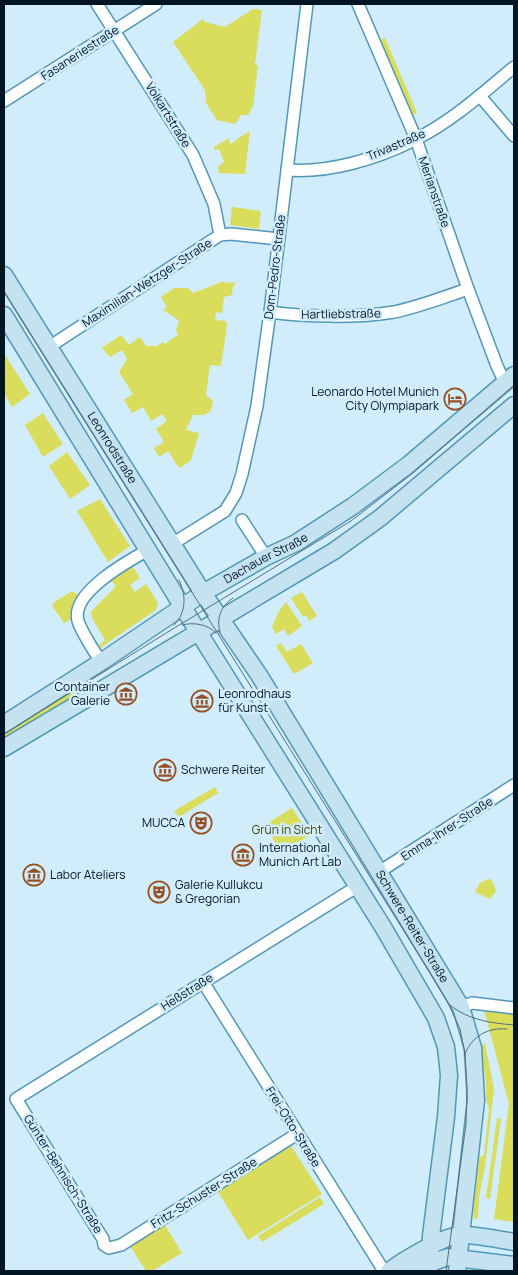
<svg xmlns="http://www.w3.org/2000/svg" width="518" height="1275" viewBox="0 0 518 1275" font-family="Manrope,sans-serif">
<rect width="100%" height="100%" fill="#d1ecfb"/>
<!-- green -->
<g fill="#d9dd5b">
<polygon points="253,9 262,10 255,64 258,66 253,106 248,115 241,115 235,124 217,120 206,103 205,90 173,42 203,19 205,22 225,27"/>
<polygon points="385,38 417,113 413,115 380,40"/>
<polygon points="250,131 245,174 219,173 218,167 224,162 219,149 214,150 214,147 229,138 230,144 236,141 237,139"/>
<polygon points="232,207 261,211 259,229 230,225"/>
<path d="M222,282l14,1 -3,3 -1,9 -8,2 -2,16 -6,-1 -1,8 11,1 1,5 -6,40 -11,-1 -4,30 7,6 -2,10 -7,4h-11l-7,15 13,3 -8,27 -11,8 -3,-3 -9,-14 -9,6 -5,-9 10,-6 -8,-13 11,-8 -5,-7 -11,7 -8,-14 -11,6 -8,-13 9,-6 -14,-22 8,-13 -5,-9 -12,7 -8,-9 19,-13 8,10 11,-8 6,9h11l6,-4 2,2 13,-9 -2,-5 3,-8c-4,-7 -11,-7 -16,-13l4,-2 -6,-10 13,-9h14l5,5z"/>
<polygon points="4,355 5,355 30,394 12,407 4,393"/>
<polygon points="43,413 63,444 43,457 25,425"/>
<polygon points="67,452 90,485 70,499 49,466"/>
<polygon points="100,499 130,546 108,562 77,511"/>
<polygon points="131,564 140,578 130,585 135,592 146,584 158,603 156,610 100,648 99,645 105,640 92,618 91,612 116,586 110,579"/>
<polygon points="72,591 77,594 78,598 73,608 72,619 64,623 53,607 53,603"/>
<polygon points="302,592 317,616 309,621 306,615 303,617 291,598"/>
<polygon points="286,602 302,626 288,636 284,629 276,634 272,627 279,611"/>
<polygon points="176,634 177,635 4,741 4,730 76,684 81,691"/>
<polygon points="281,643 287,652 301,644 313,663 294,674 276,646"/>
<polygon points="215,787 218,793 179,817 174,811"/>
<polygon points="292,808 310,835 285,851 280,850 266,828 268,823"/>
<polygon points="489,879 492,880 496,891 490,899 475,892 480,883"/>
<polygon points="484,1010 514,1014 514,1222 494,1219 509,1104"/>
<polygon points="485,1043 494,1089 485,1167 479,1197 478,1217 474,1220 473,1213 479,1158 484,1155 489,1108 486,1100 486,1083 481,1046"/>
<polygon points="497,1118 501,1119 490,1199 486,1198"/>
<polygon points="291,1146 322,1194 248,1240 218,1192"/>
<polygon points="320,1197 324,1204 262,1242 258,1236"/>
<polygon points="165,1225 182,1253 152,1271 146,1271 130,1246"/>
</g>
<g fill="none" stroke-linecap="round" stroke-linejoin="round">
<!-- street casing -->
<g stroke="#5197b8" stroke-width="14">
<g id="street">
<polyline points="97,4 193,155 214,204 220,235"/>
<polyline points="358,4 416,139 468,289 497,366 505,383"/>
<polyline points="480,96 514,136"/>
<polyline points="4,101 156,4"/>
<path d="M287,170c43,3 90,-11 129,-31 36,-18 67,-46 98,-72"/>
<path d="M270,312c34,5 90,6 124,0 25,-5 50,-15 74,-23"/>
<polyline points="49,347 220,235 231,234 279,239"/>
<polyline points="242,520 266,557"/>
<polyline points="172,544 225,511 236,493 242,474 257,406 270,312 307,4"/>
<path d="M101,662c-7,-11 -19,-29 -23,-41 -8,-28 50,-60 70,-71"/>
<polyline points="379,872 514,785"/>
<polyline points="203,982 384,1271"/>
<polyline points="461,1007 472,1003 514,1008"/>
<polyline points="297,1134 121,1245 109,1248 104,1245 103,1239 16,1099 358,886"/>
</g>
</g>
<!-- secondary casing -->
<g stroke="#5197b8" stroke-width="19">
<g id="secondary">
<path id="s1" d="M4,275l199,318 56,82 202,332 12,41 3,52 -19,171"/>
<polyline points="4,315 184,609 383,927 436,1018 446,1047 449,1075 446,1117 431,1236 429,1271"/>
<path id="s2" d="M4,724l97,-62 102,-69 63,-36 30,-14 57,-37 55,-41 106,-90"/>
<polyline points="4,748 334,551 380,518 514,405"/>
<path d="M389,1271c13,-10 56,-36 72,-36 17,0 36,4 53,7"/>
<polyline points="407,1271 448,1257 514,1265"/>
</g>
</g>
<!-- street -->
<use href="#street" stroke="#fff" stroke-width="11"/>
<!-- secondary -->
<use href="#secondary" stroke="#c5e2f0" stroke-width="16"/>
<!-- tram -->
<g stroke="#576f7d" stroke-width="1">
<polyline points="4,292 429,971 449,1005 460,1029 465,1054 467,1087 466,1124 446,1271"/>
<path d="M174,625c13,-13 12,-30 5,-45"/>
<path d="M182,625c12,-3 25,-1 34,8"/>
<path d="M220,632c-4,-14 1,-26 13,-34"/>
<polyline points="4,734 171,630 351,521 413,473 514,385"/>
<path d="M450,1005c18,15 41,18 64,20"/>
<path d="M464,1056c7,-19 23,-29 43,-27"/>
</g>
</g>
<!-- icons -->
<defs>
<g id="hotel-ring" transform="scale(1.125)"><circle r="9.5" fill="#d1ecfb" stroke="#944f23" stroke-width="1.5"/><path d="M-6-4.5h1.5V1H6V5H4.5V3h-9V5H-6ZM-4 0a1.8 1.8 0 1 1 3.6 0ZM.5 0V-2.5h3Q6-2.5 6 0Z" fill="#944f23"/></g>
<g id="museum-ring" transform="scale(1.125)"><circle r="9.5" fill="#d1ecfb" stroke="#944f23" stroke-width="1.5"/><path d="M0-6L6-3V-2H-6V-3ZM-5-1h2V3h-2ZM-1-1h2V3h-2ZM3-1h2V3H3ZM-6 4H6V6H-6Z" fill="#944f23"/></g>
<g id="theatre-ring" transform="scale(1.125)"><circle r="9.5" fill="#d1ecfb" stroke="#944f23" stroke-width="1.5"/><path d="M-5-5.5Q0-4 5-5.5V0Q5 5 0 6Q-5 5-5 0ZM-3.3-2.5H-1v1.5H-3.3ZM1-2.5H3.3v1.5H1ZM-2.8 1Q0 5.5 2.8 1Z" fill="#944f23"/></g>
</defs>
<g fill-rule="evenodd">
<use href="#hotel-ring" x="455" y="399"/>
<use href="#museum-ring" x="126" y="694"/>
<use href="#museum-ring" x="202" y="701"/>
<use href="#museum-ring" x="165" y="770"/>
<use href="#theatre-ring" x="201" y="823"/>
<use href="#museum-ring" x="243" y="855"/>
<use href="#museum-ring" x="34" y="875"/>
<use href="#theatre-ring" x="159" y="892"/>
</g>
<g text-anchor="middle" stroke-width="5" stroke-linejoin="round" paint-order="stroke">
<!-- street labels -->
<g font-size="12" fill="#001522" stroke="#d1ecfb">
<text transform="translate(80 53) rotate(-33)" y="4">Fasaneriestraße</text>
<text transform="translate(168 115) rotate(58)" y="4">Volkartstraße</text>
<text transform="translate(396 145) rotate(-23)" y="4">Trivastraße</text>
<text transform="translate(434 192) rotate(71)" y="4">Merianstraße</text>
<text transform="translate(275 267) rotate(-83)" y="4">Dom-Pedro-Straße</text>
<text transform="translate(147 283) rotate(-33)" y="4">Maximilian-Wetzger-Straße</text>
<text transform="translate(341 314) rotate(-1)" y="4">Hartliebstraße</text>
<text dy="4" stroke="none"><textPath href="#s1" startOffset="204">Leonrodstraße</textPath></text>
<text dy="4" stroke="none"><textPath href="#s2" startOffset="310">Dachauer Straße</textPath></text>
<text transform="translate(447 829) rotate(-33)" y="4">Emma-Ihrer-Straße</text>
<text dy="4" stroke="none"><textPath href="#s1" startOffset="769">Schwere-Reiter-Straße</textPath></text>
<text transform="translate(187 992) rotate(-32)" y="4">Heßstraße</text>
<text transform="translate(293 1127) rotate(58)" y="4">Frei-Otto-Straße</text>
<text transform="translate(63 1174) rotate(58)" y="4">Günter-Behnisch-Straße</text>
<text transform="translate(204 1193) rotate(-32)" y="4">Fritz-Schuster-Straße</text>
</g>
<!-- poi labels -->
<g font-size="12" fill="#001522" stroke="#d1ecfb" text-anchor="start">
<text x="439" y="396" text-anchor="end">Leonardo Hotel Munich<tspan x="439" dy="14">City Olympiapark</tspan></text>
<text x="110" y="691" text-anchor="end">Container<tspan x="110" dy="14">Galerie</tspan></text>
<text x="218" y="698">Leonrodhaus<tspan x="218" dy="14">für Kunst</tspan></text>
<text x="181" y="774">Schwere Reiter</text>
<text x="185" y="827" text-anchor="end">MUCCA</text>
<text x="259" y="852">International<tspan x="259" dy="14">Munich Art Lab</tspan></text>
<text x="50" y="879">Labor Ateliers</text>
<text x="175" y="889">Galerie Kullukcu<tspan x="175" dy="14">&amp; Gregorian</tspan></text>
</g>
<!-- park labels -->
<g font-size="12" fill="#404206" stroke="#d1ecfb">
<text x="287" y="834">Grün in Sicht</text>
</g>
</g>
<!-- border -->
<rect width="518" height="1275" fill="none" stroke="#001522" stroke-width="10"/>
</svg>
